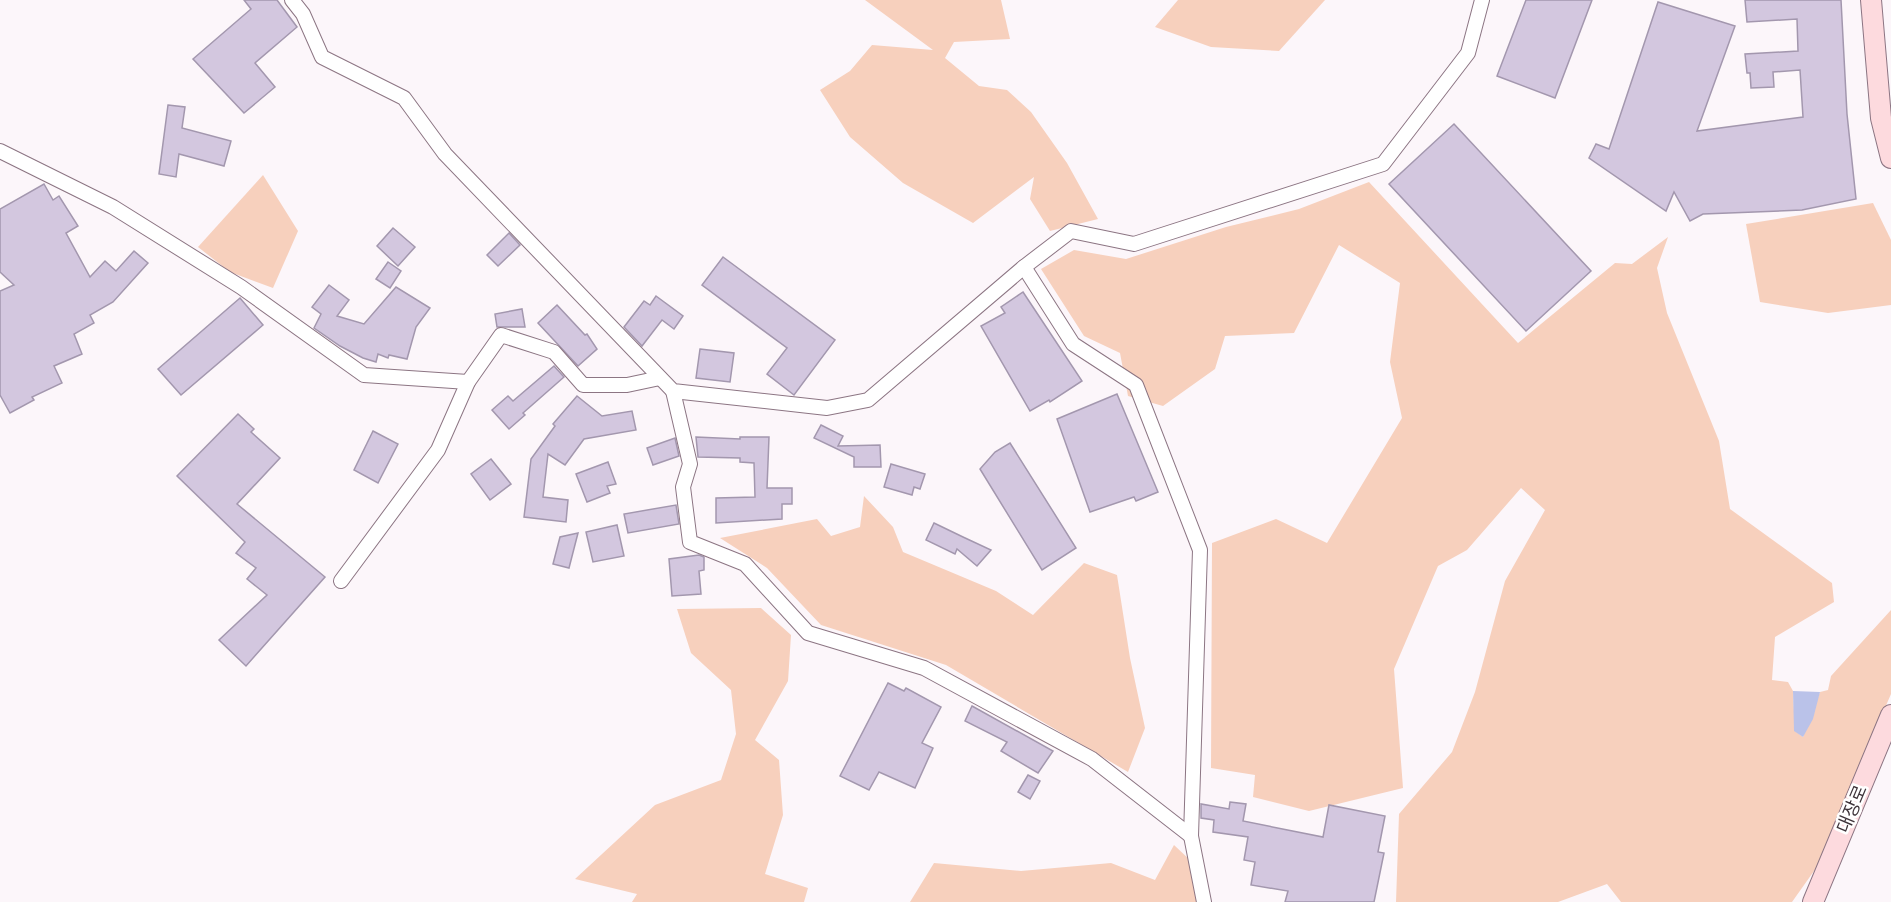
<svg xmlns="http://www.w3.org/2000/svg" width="1891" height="902" viewBox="0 0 1891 902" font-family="Inter,'Noto Sans KR',sans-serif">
<rect width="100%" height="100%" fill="#fcf6fa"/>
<!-- green -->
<g fill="#f7d0bd">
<polygon points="865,0 1001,0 1010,39 954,42 945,58 979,86 1007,90 1031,112 1067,163 1098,219 1050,231 1030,199 1034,177 973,223 903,183 850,137 820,90 850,71 872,45 933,50"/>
<polygon points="1178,0 1325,0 1279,51 1211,47 1155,27"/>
<polygon points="263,175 298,231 273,288 230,272 198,247"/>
<polygon points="1369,182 1518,343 1615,263 1632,264 1668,237 1657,268 1667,313 1719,441 1730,509 1832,583 1834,602 1775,637 1772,680 1788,682 1793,691 1795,731 1803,737 1820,692 1828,690 1831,676 1891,610 1891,694 1854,779 1831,847 1792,902 1621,902 1607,884 1558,902 1396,902 1399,814 1452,752 1475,692 1505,581 1545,510 1521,488 1467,550 1438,566 1394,669 1403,788 1309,811 1253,797 1255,775 1211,768 1212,543 1276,519 1327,543 1402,418 1390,362 1400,283 1339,245 1294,333 1225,336 1215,369 1163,406 1128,396 1120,353 1084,336 1041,269 1074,250 1126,259 1226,227 1299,209"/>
<polygon points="1873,203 1891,240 1891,305 1828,313 1760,302 1746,224"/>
<polygon points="864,496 893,527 903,552 996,591 1033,615 1084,563 1117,575 1130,658 1145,728 1128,772 946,665 821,625 767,568 720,538 817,519 831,536 860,527"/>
<polygon points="761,608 791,635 788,681 755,740 779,760 783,815 765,874 808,888 804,902 632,902 637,894 575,879 655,805 721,780 736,734 731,690 691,653 677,609"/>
<polygon points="1174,845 1191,861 1197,902 910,902 934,863 1021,871 1111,863 1155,880"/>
</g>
<!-- water -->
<polygon fill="#bac2e9" points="1793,691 1820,692 1813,719 1803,737 1794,731"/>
<!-- building -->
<g fill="#d3c7df" stroke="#a397ae" stroke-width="1.5">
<polygon points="244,0 277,0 297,27 255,63 275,87 244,113 193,59 251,9"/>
<polygon points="1526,0 1592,0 1555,98 1497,76"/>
<polygon points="1745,0 1841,0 1847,114 1856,199 1802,210 1703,214 1690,221 1674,192 1666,211 1589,158 1596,144 1609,149 1658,2 1735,26 1697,131 1803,117 1800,70 1773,72 1774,87 1751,88 1750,73 1747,73 1745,54 1798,51 1797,19 1747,22"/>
<polygon points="168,105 185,107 182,128 231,141 224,166 179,154 176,177 159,174"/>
<polygon points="1454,124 1591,271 1526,331 1389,184"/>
<polygon points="44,184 53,200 59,196 78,226 66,233 90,277 105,261 116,271 134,251 148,263 113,302 90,315 94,323 74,334 82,354 54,366 62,383 32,397 34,400 10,413 0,395 0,291 14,285 0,272 0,209"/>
<polygon points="393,228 415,247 398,266 377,246"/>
<polygon points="509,233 520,245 498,266 487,255"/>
<polygon points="723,257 835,340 794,395 767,374 787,348 702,285"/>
<polygon points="388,262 401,271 390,288 376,279"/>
<polygon points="329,285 349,300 337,316 364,324 396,287 430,308 416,327 407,359 389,355 388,358 378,354 376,362 363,358 340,346 314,328 321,314 312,307"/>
<polygon points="1023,292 1082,381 1050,402 1049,400 1030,411 981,326 1005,313 1001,307"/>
<polygon points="656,296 683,316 674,329 662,320 642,346 624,327 644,301 650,305"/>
<polygon points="240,298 263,325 181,395 158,369"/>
<polygon points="557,305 585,335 587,334 597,349 578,366 538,323"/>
<polygon points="522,309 525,327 497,327 495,314"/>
<polygon points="700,349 734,353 730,382 696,378"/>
<polygon points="554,366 564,377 523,413 525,415 509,429 492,410 508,396 513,401"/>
<polygon points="1117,394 1158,492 1136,501 1134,497 1090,512 1057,419"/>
<polygon points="577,396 602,416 632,411 636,430 584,439 565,465 548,454 543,497 568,500 566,522 524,517 531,459 555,426 553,424"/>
<polygon points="238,414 254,429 251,432 280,458 237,504 325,577 246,666 219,640 267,595 247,579 256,568 236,553 245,542 177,476"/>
<polygon points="821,425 843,436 838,446 880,445 881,467 854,467 854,457 814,438"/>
<polygon points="373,431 398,444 378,483 354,470"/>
<polygon points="696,437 740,439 740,437 769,437 767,488 792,488 792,504 782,504 782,519 716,523 716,498 755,497 754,463 740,462 740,458 698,457"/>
<polygon points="675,438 679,456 653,465 647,448"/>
<polygon points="1010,443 1076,548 1042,570 980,469 995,452"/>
<polygon points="491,459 511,484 490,500 471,474"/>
<polygon points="608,462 616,484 607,486 610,493 587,502 576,474"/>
<polygon points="891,464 925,474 920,489 914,487 912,495 884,487"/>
<polygon points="676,505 679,524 628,533 624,514"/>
<polygon points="934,523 963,537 991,550 977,566 957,549 955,554 926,540"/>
<polygon points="617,525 624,556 593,562 586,532"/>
<polygon points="578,533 569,568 553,564 560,537"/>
<polygon points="699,555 704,557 704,570 699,571 701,594 672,596 669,559"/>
<polygon points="888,683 904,691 906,688 941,707 922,743 933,748 915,788 879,772 869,790 840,776"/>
<polygon points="972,706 1053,751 1038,773 1001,751 1007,742 965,721"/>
<polygon points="1028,775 1040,781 1030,799 1018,792"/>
<polygon points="1230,802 1246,804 1243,821 1323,837 1329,805 1385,816 1378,852 1384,853 1374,902 1285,902 1288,891 1251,885 1255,862 1244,860 1248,837 1213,832 1214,820 1201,818 1201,804 1229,809"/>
</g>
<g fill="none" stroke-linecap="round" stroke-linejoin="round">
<!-- street casing -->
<g stroke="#8c7583" stroke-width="16">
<g id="street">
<polyline points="292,0 303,14 322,57 404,98 445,154 673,391 827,408 868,400 1024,267 1071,231 1134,244 1383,164 1468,53 1482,0"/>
<polyline points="0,151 113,207 241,287 364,375 468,382"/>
<polyline points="1024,267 1073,344 1136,385 1200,550 1191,836 1204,902"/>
<polyline points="673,391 690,464 683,487 690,542 745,564 808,633 924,668 1092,759 1191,836"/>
<polyline points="341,581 438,450 468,382 501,335 554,352 583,385 627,385 660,378"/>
</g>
</g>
<!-- secondary casing -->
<g stroke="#8c7583" stroke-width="22">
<g id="secondary">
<polyline points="1871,0 1881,118 1891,158"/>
<polyline points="1813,902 1891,715"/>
</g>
</g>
<!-- street -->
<use href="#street" stroke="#fff" stroke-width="14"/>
<!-- secondary -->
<use href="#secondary" stroke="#fddade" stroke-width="20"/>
</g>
<g text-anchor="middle" stroke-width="5" stroke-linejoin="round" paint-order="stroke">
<!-- street labels -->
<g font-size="18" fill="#3e343a" stroke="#fff">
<text transform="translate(1852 809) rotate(-67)" y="6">대장로</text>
</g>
</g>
</svg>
